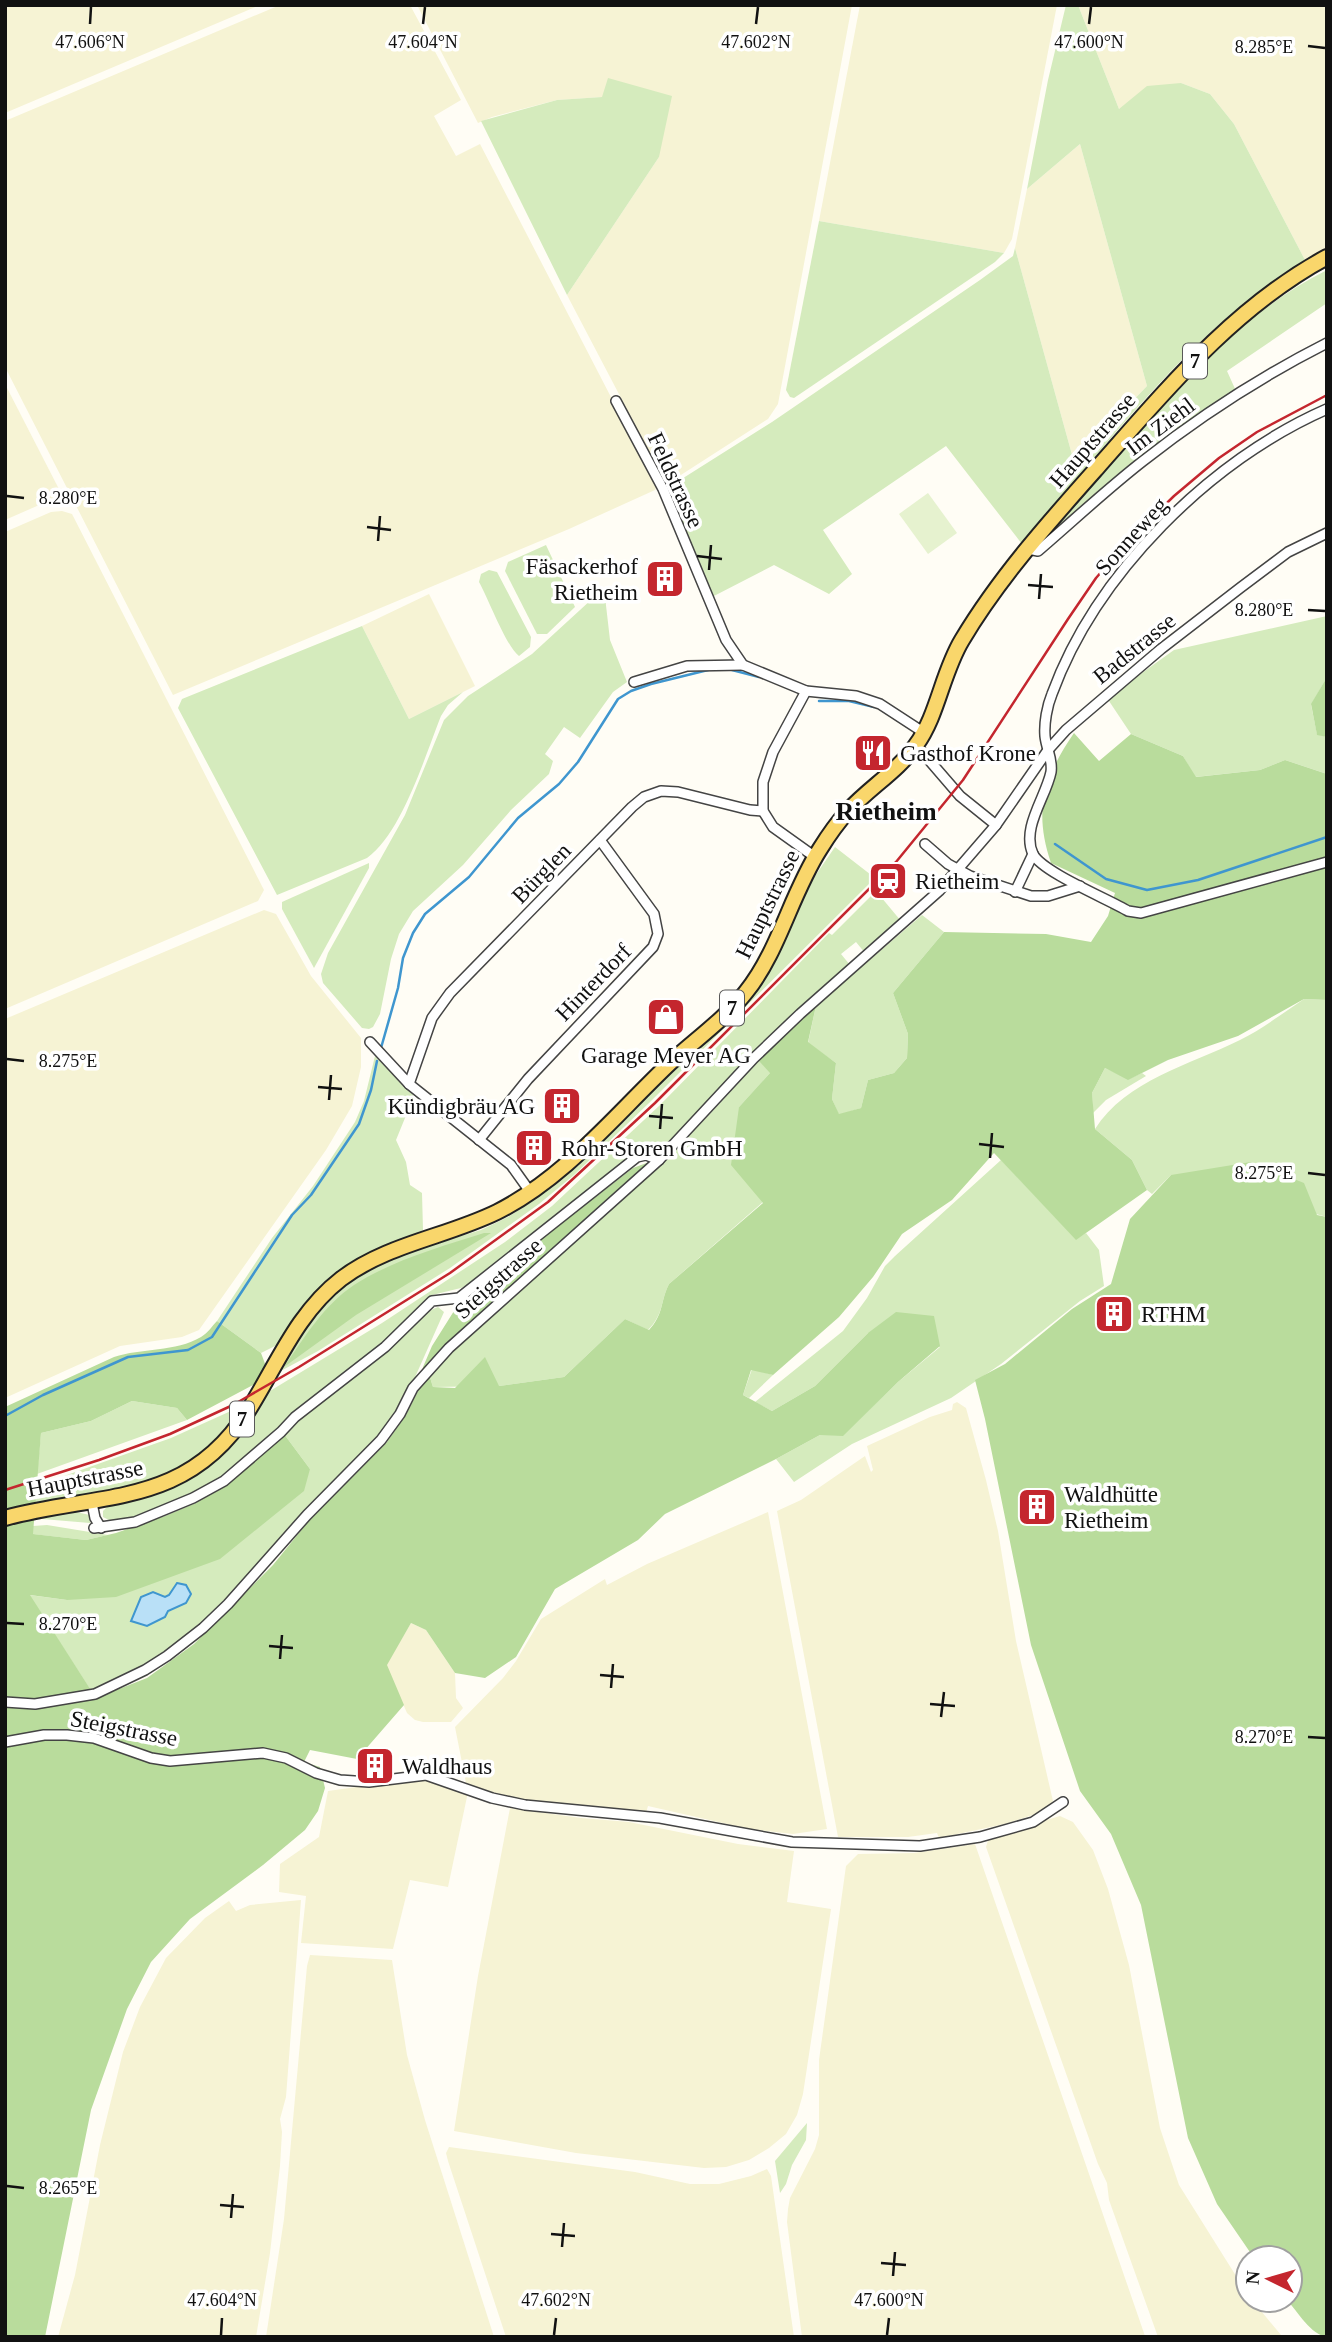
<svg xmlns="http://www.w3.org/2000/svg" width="1332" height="2342" viewBox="0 0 1332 2342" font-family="'Times New Roman',serif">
<rect width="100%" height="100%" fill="#fffdf5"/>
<!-- farmland -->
<g fill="#f6f3d4">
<polygon points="5,5 260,5 5,113"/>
<polygon points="280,5 410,5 461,100 434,116 456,156 480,144 657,486 655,490 569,529 173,695 5,367 5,121"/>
<polygon points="417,5 852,5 778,404 768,419 670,482 664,480 567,295 659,157 602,97 557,100 492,117 478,123"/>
<polygon points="860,5 1057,5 1012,239 1004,253 819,221"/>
<polygon points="1078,5 1327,5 1327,249 1305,260 1234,124 1210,94 1181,83 1119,109"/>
<polygon points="1080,144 1147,386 1074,462 1015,248 1027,189"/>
<polygon points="5,384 62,495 5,520"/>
<polygon points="62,511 72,514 264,890 258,901 5,1009 5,532 51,512"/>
<polygon points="429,594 475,686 409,719 362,626"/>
<polygon points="264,910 276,914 311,976 361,1038 361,1067 352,1106 326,1150 199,1330 182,1337 120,1346 5,1398 5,1019"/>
<polygon points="957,1402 966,1408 986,1480 998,1531 1016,1641 1053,1801 1045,1811 1005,1824 939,1838 937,1833 908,1837 838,1837 777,1511 801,1500 865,1456 871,1472 873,1470 867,1446 930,1417 952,1410 953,1404"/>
<polygon points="768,1512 827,1829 793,1834 749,1829 648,1806 646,1813 532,1802 488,1791 466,1783 455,1727 503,1678 516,1661 541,1619 605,1579 607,1585 647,1564"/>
<polygon points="411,1623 426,1630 455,1673 456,1698 463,1708 451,1722 423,1722 415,1720 407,1713 386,1665"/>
<polygon points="420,1778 468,1792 448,1887 410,1880 393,1949 301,1943 306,1896 279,1892 280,1864 319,1837 328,1791"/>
<polygon points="510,1808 581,1818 629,1822 738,1844 794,1851 787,1902 831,1909 803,2094 797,2115 786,2134 769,2148 749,2160 726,2167 704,2168 576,2153 454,2131 478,1976"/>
<polygon points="1060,1816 1073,1822 1093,1850 1108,1889 1129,1965 1160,2128 1179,2185 1248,2295 1248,2300 1252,2300 1281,2335 1276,2337 1158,2337 1109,2200 1107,2183 1098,2164 986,1847 989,1837"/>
<polygon points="975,1844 1145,2336 802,2337 787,2222 788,2209 790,2198 815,2149 819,2135 819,2060 846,1866 858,1854 914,1853"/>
<polygon points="301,1900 286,2097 280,2119 282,2132 280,2166 270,2253 256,2337 58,2337 75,2275 100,2145 123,2052 140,2007 166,1958 205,1918 229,1901 236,1911 250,1905"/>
<polygon points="310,1955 392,1960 407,2055 425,2120 494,2337 266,2337 284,2219 307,1966"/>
<polygon points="449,2147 635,2172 690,2184 719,2184 751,2176 767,2169 771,2176 794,2337 506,2337 448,2161 446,2153"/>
</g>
<!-- green -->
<g fill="#d5ebbd">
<path d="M1066,5h12l41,104 28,-23 34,-3 29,11 24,30 71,136c-109,64 -201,188 -283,284l-76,-98 -123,84 29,44 -23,20 -55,-29 -62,32 -43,-110 103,-65 208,-142 33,-24 2,-8 59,214 73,-76 -67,-242 -53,45 21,-109z"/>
<polygon points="608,78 672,96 659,157 567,295 481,121 557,100 602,97"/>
<polygon points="819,221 1004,253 995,262 794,398 790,397 786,390"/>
<path d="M1327,270v33l-100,68 9,20 -194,151c35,-41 70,-81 106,-121 54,-60 106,-114 179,-151z"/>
<polygon points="546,545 575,607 547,634 537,634 505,571 508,562"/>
<path d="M489,570l8,2 34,65 -1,10 -11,9c-13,-10 -30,-56 -40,-74l2,-8z"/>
<polygon points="604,588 610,640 627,682 613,692 580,738 564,727 545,754 553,761 549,774 511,810 463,865 413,911 399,934 391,959 380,1014 373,1027 369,1029 362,1028 323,983 321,974 328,953 405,815 444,720 468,696 532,654"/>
<polygon points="1327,616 1327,677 1311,705 1317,734 1327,737 1327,774 1285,760 1260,770 1195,777 1183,756 1131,734 1107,698 1174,650"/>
<path d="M362,626l47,93 54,-27 -15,13 -7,11c-16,40 -39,117 -74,142l-90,37 -99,-187 4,-9z"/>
<polygon points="835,847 875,878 648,1104 574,1175 539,1204 450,1268 318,1351 277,1373 306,1326 325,1303 349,1280 375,1265 424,1247 481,1230 508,1217 534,1200 569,1173 643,1097 750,997 766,977 791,918 815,876"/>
<polygon points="369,863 369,868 314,968 282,909 282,902"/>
<polygon points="876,891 901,921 865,953 856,942 841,954 850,965 670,1144 629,1159 473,1282 461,1288 432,1295 414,1315 385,1342 292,1414 277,1430 222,1477 192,1495 132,1519 109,1520 103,1517 103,1511 107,1507 162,1492 197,1473 219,1457 246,1426 265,1394 382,1323 505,1242 552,1206 659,1106 829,933 832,935"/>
<polygon points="922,915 944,932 893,993 908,1034 907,1058 894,1073 868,1080 861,1108 839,1115 832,1099 836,1063 808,1043 816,1006"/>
<path d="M1304,999l23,1v217l-156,-42 -19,19 -5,-4 -15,-30 -37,-31c31,-49 95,-64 145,-89 22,-11 43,-27 64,-41z"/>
<polygon points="375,1056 414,1096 396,1140 406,1162 410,1185 422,1193 423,1230 366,1256 279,1344 261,1353 217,1321 272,1238 313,1186 355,1122 364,1101"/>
<path d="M758,1060l13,12 -32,35 24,95 -94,82c-9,18 -5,30 -21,46l-23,-11 -61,58 -65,9 -66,1 -6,-19c114,-98 234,-192 331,-308z"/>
<polygon points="1105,1068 1128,1079 1142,1073 1146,1076 1106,1100 1093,1113 1092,1093"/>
<polygon points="1001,1160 1076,1239 1086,1233 1099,1250 1104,1286 1080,1301 1001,1364 951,1398 852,1444 794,1482 776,1459 820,1435 843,1435 898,1382 940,1347 868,1333 815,1386 772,1411 755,1402 843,1331 867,1298 885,1266 895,1256"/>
<path d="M438,1307l6,5 -44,99 -23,31 -150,160 -39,36 -42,29 -54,25 -63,-97 38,5 243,-131 -26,-35c36,-37 83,-64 121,-100 10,-9 20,-23 33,-27z"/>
<polygon points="752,1369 773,1375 749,1398 743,1395"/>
<polygon points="132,1401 177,1408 187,1420 37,1474 41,1433 91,1421"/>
<polygon points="242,1406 240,1412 215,1443 196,1459 155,1480 110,1494 66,1499 24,1504 5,1497 171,1438"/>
<polygon points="71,1511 90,1515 92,1520 90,1523 42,1519 20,1522"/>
<polygon points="47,1525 108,1535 86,1540 32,1534 33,1526"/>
<polygon points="807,2123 806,2140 792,2165 786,2184 780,2193 775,2161"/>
</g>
<!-- forest -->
<g fill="#b9dc9c">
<polygon points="1327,677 1327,737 1317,735 1311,704"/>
<path d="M1074,733l25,28 32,-27 52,22 13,21 64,-7 25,-10 42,14v226l-23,-1 -66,37 -70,24 -40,20 -23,-12 -13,25 3,36 37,31 15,30 -71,50 -82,-87 -42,47 -50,34 -29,43 -34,40 -66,58 -22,-5 -8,25 29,16 43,-25 53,-53 28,-21 38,4 6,30 -42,36 -55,54 -23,-1 -44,24 -111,55 -27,26 -83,49 -39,68 -31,21 -30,-5 -29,-43 -15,-7 -24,42 17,40 -47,54 -47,-9 -6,12 16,5 5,21 -7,23 -13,19 -42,35 -73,54 -39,43 -24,47 -36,101 -46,227h-40v-930l109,-50c27,-9 62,-5 87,-20 7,-4 11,-11 16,-16l44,32 6,16 -14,16 -66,35 -10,-12 -45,-7 -41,20 -50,12 -8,101 53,6 30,-7 49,-17 31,-13 28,-19 60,-50 26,35 -6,22 -84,68 -104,38 -49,3 -37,-5 66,103 51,-20 47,-34 79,-79 34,-42 80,-81 19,-27 12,-24 5,-24 9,-21 27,-43 174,-135 19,-7 -225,207 6,19 22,1 30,-31 14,29 65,-9 61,-58 24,11c15,-16 11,-28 20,-46l94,-81 -32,-38 8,-58 31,-34 -12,-13 58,-54 -8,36 28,21 -4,36 7,15 22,-6 7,-28 26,-7 13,-15 1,-24 -15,-41 51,-61 102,2 45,8 17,-26 7,-23 -64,-30c-18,-53 -7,-86 23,-130z"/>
<path d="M1251,1162l53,21 13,32 10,2v1120c-16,-2 -29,-25 -40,-37h3v-42h-36l-37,-54 -29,-66 -47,-233 -30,-71 -31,-43 -49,-146 -46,-226 -10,-39 30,-16 67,-55 39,-25 19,-65 41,-44z"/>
<path d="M484,1233h7l-135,82 -72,52c20,-29 40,-62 70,-82 39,-25 86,-38 130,-52z"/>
</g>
<!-- pitch -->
<polygon fill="#e6f2cf" points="928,493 957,533 928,554 899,514"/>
<!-- water -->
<polygon fill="#b9e0f7" stroke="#3f96cf" stroke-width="2" points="177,1583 186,1585 191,1594 186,1603 168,1611 165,1617 147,1626 131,1621 141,1597 153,1592 165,1597 169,1595"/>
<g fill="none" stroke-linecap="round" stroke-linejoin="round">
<!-- stream -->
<g stroke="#3f96cf" stroke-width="2.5">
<polyline points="732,670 759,677"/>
<polyline points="819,701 849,701 874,707"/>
<polyline points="1055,844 1106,879 1147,890 1198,880 1327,837"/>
<polyline points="381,1048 398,988 403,958 413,933 425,914 469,877 518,818 559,784 578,762 618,699 631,691 651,684 708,670"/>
<polyline points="5,1416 43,1395 128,1357 188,1350 212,1337 292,1215 311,1195 359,1124 371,1090 377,1061"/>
</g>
<!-- minor casing -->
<g stroke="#444" stroke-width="12">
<g id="minor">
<polyline points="616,401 663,489 726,640 743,665 806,691 856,696 880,704 923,732"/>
<path d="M1327,409c-117,51 -231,165 -275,285 -5,12 -8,29 -7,42 1,12 8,23 6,36 -5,25 -30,56 -18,82 9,18 75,45 95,57l13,2 186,-51"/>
<path d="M1028,549l10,2c35,-30 69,-62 105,-90 57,-45 119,-85 184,-118"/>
<polyline points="634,682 687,666 743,665"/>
<polyline points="806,691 773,752 763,782 763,811 773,827 815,857"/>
<polyline points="916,745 960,796 996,825"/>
<polyline points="925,844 948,864 970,876 1031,896 1048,896 1080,886"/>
<polyline points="1015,892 1033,854"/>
<polyline points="370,1042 409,1084 511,1165 531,1193"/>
<polyline points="409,1084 432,1018 450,993 632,807 644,797 661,791 678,792 750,810 763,811"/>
<polyline points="479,1140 528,1079 653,947 658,934 654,914 600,840"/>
<polyline points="92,1503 95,1518 101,1528"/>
<polyline points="94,1528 135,1522 193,1498 224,1481 281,1432 295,1417 385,1347 432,1301 459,1298 637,1157 646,1155 659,1160"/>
<polyline points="5,1702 35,1704 95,1694 145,1670 167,1656 203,1628 228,1604 307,1515 381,1440 400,1414 413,1388 449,1348 659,1160 754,1058 800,1014 939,891 996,825 1048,750 1066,730 1161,649 1240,588 1288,552 1327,533"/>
<polyline points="5,1742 44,1735 67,1735 94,1738 151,1758 170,1761 263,1753 286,1758 316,1773 340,1780 369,1782 426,1775 492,1798 525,1805 660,1818 792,1842 920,1846 980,1837 1033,1822 1063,1802"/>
</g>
</g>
<!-- primary casing -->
<g stroke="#222" stroke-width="18">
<path id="primary" d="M5,1518c95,-26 182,-10 243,-107 29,-46 49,-98 93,-132 46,-35 105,-42 156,-67 68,-34 118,-97 173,-149 25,-23 55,-44 76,-71 33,-41 45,-98 74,-143 8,-13 18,-27 28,-38 22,-24 50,-40 68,-66 22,-30 26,-72 46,-105 37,-62 87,-118 135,-172 69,-78 137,-161 230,-211"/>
</g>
<!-- minor -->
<use href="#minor" stroke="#fff" stroke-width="9"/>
<!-- primary -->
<use href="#primary" stroke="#f9d66b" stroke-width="14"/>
<!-- rail -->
<polyline stroke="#c4262e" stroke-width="2.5" points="5,1490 99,1460 170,1434 233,1405 299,1367 450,1273 548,1202 655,1103 896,862 963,780 1068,619 1096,578 1129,540 1174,496 1219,458 1257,432 1327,395"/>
</g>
<!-- ticks -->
<path fill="none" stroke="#111" stroke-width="2.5" d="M90,24l1,-17M423,24l2,-17M756,24l2,-17M1089,24l2,-17M1308,46l17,2M7,496l17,2M367,527l24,3M378,541l2,-25M697,556l25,3M709,570l2,-25M1028,585l25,2M1039,599l2,-25M1308,610l17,1M7,1059l17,2M318,1087l24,2M329,1100l2,-25M649,1116l24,2M660,1129l2,-25M979,1144l25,3M990,1158l2,-25M1308,1173l17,2M7,1623l17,1M269,1646l24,2M280,1659l2,-24M600,1675l24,2M611,1688l2,-24M930,1704l25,2M941,1717l3,-25M1308,1737l17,1M7,2186l17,2M220,2205l24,2M231,2218l2,-24M551,2234l24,2M562,2247l2,-24M881,2263l25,2M893,2276l2,-24M221,2335l1,-17M554,2335l2,-17M887,2335l2,-17"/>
<!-- icons -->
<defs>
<g id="building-square" transform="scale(2.0125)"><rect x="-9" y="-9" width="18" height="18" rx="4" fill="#c4262e" stroke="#fff"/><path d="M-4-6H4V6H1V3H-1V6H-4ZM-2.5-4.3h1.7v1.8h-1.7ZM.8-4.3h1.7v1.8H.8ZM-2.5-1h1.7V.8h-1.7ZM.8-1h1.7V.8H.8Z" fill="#fff"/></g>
<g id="restaurant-square" transform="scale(2.0125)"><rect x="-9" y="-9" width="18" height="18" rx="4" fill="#c4262e" stroke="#fff"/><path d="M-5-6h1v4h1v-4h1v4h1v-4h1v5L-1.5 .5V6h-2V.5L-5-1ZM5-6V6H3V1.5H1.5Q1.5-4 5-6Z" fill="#fff"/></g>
<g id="station-square" transform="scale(2.0125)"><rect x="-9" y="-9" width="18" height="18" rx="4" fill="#c4262e" stroke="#fff"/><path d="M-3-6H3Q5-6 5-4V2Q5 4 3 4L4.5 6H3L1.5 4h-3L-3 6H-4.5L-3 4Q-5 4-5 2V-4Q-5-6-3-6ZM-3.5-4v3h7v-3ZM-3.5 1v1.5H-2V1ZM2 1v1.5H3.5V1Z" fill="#fff"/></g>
<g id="shop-square" transform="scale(2.0125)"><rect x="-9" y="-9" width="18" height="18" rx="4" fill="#c4262e" stroke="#fff"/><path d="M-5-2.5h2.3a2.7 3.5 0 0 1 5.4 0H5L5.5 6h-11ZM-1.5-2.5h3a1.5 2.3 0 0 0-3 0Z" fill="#fff"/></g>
</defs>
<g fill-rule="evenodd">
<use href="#building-square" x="665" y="579"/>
<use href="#restaurant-square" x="873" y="753"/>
<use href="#station-square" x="888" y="881"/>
<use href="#shop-square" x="666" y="1017"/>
<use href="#building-square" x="562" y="1106"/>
<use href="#building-square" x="534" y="1148"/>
<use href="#building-square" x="1114" y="1314"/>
<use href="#building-square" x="1037" y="1507"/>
<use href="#building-square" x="375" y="1766"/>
</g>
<g text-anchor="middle" stroke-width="7" stroke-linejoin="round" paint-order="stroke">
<!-- shield labels -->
<g fill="#fff" stroke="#585858" stroke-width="2">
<rect x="1183" y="343.5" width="24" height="35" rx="5"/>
<rect x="720" y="990.5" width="24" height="35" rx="5"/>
<rect x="230" y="1401.5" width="24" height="35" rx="5"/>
</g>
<g font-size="21" font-weight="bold" fill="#111">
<text x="1195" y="368">7</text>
<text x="732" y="1015">7</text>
<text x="242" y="1426">7</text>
</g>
<!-- street labels -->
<g font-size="23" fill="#111" stroke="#fff">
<text transform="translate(1160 426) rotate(-37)" y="8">Im Ziehl</text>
<text transform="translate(1092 440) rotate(-49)" y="8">Hauptstrasse</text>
<text transform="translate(676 480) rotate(65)" y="8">Feldstrasse</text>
<text transform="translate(1131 536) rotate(-48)" y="8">Sonneweg</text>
<text transform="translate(1134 648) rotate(-39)" y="8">Badstrasse</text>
<text transform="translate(541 873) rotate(-46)" y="8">Bürglen</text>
<text transform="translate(767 904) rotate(-64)" y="8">Hauptstrasse</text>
<text transform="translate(593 982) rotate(-46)" y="8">Hinterdorf</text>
<text transform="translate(498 1278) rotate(-42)" y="8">Steigstrasse</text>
<text transform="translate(85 1478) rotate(-11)" y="8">Hauptstrasse</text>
<text transform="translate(124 1728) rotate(11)" y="8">Steigstrasse</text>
</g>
<!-- poi labels -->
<g font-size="23" fill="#111" stroke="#fff" text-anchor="start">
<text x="638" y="574" text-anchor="end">Fäsackerhof<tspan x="638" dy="26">Rietheim</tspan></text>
<text x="900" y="761">Gasthof Krone</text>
<text x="915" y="889">Rietheim</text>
<text x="666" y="1063" text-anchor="middle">Garage Meyer AG</text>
<text x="535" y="1114" text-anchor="end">Kündigbräu AG</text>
<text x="561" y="1156">Rohr-Storen GmbH</text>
<text x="1141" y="1322">RTHM</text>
<text x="1064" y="1502">Waldhütte<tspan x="1064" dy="26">Rietheim</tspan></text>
<text x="402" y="1774">Waldhaus</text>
</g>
<!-- quarter labels -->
<g font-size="26" font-weight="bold" fill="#111" stroke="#fff">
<text x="886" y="820">Rietheim</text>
</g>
</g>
<g font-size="18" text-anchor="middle" fill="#111" stroke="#fff" stroke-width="7" stroke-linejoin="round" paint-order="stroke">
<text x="90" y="48">47.606°N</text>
<text x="423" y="48">47.604°N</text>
<text x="756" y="48">47.602°N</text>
<text x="1089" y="48">47.600°N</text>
<text x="1264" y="53">8.285°E</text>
<text x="68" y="504">8.280°E</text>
<text x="1264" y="616">8.280°E</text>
<text x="68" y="1067">8.275°E</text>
<text x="1264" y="1179">8.275°E</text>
<text x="68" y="1630">8.270°E</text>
<text x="1264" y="1743">8.270°E</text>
<text x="68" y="2194">8.265°E</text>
<text x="222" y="2306">47.604°N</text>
<text x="556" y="2306">47.602°N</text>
<text x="889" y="2306">47.600°N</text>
</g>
<!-- border -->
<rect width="1332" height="2342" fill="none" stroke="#111111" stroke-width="14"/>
<!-- north arrow -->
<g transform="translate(1269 2279) rotate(275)"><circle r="33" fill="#ffffff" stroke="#a0a0a0" stroke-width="2"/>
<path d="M0-5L12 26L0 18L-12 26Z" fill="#c4262e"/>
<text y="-10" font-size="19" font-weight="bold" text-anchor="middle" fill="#111111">N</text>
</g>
</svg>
